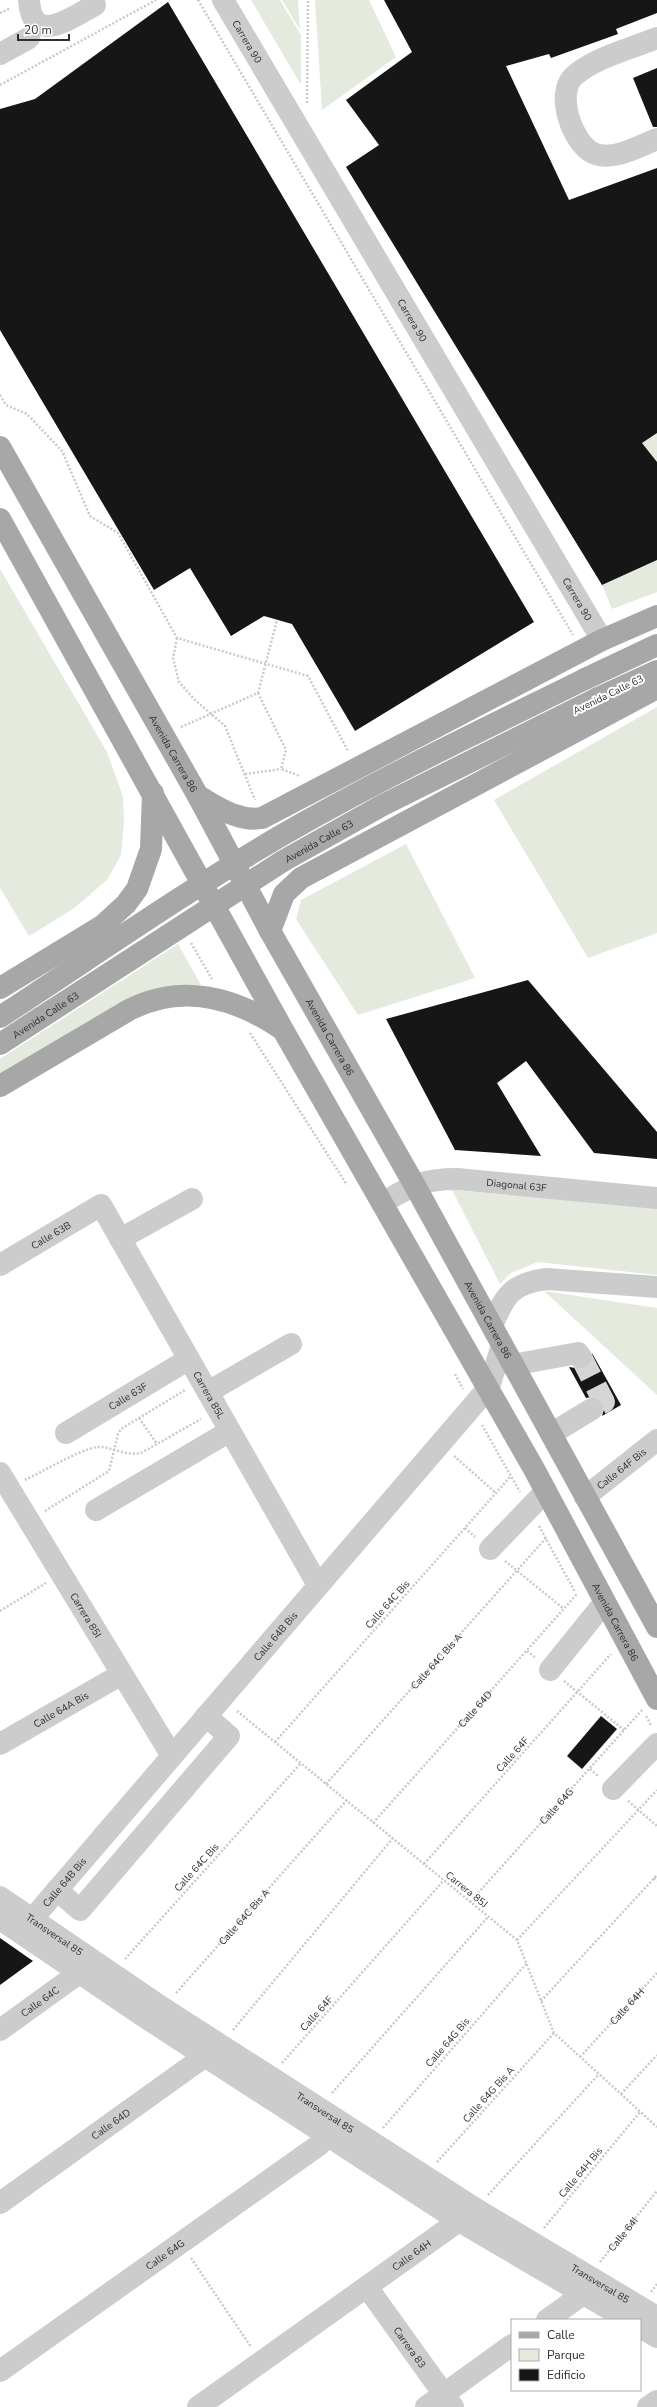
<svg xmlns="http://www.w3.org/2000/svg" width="657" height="2407" viewBox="0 0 657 2407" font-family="'Nunito Sans',sans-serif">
<rect width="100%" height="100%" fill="#fff"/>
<!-- green -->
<g fill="#e5eade">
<polygon points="251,0 280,0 301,35 301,85"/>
<polygon points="282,0 298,0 300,30"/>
<polygon points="315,0 369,0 396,57 322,110"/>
<polygon points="657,433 657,462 642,443"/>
<polygon points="657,560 657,592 612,609 602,585"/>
<polygon points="0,569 107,752 123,797 124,823 121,855 107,880 73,909 29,936 0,888"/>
<polygon points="657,707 657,933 588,958 494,800"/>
<polygon points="406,844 475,978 358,1015 296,919 301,900"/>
<polygon points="178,944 201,985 175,986 0,1078 0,1059"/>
<polygon points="452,1190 657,1207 657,1275 538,1262 511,1273 500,1284"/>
<polygon points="544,1291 657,1308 657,1395"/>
</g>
<!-- building -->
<g fill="#161616">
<polygon points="384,0 657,0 657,13 616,29 618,34 551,58 549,54 506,66 569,200 657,168 657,433 642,443 657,462 657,560 602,585 346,167 379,145 346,100 412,52"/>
<polygon points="168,2 534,622 355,731 292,624 264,616 231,636 190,568 154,590 0,330 0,109 35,99"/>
<polygon points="657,68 657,127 653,127 633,78"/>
<polygon points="528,980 657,1132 657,1159 594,1153 526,1061 497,1083 541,1156 455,1150 386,1019"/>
<polygon points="592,1353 621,1405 602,1416 604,1409 602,1402 592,1397 586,1398 569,1367 582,1369 588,1367 593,1362"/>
<polygon points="601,1716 617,1729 582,1769 567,1756"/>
<polygon points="0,1938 33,1961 0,1985"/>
</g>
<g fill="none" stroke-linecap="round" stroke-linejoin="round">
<!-- minor-tunnel -->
<polyline stroke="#d5d5d5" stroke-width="22" stroke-dasharray="22 11" stroke-linecap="butt" points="581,1357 604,1402 592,1409"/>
<!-- path -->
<g stroke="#c9c9c9" stroke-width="2.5" stroke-dasharray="2 2" stroke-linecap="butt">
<polyline points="198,0 573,635"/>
<polyline points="0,13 11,8"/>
<polyline points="0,85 156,0"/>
<polyline points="307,103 308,0"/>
<polyline points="0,395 6,405 27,414 62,451 90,516 118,533 177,638 308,676 348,751"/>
<polyline points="177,638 173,658 179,682 195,700 225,726 255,800"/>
<polyline points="258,693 286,750 281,769 300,776"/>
<polyline points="181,727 258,693 277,620"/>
<polyline points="245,774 281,769"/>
<polyline points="191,943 212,979"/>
<polyline points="250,1033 347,1185"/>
<polyline points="455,1374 463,1389"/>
<polyline points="139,1418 157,1444"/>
<polyline points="482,1425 520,1492"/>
<polyline points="454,1456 496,1493"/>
<path d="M25,1480c17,-8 56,-31 72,-33 16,-1 29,11 46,5l58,-33"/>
<polyline points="45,1511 109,1471 118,1434 121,1429 185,1390"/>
<polyline points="539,1526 575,1592"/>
<polyline points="465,1528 475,1537"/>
<polyline points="505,1561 564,1609"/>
<polyline points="0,1611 46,1583"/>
<polyline points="527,1651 536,1658"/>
<polyline points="564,1681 624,1730"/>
<polyline points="237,1711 517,1940 554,2033 657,2127"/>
<polyline points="646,1716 651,1725"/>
<polyline points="275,1742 511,1476"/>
<polyline points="590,1769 598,1776"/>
<path id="s1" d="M326,1784l220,-246"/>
<polyline points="628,1801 657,1826"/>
<path id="s2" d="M373,1823l204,-229"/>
<polyline points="424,1864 611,1654"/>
<polyline points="654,1878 657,1881"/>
<path id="s3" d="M470,1902l172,-192"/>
<polyline points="517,1940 657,1790"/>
<polyline points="125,1959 301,1763"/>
<path id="s4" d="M176,1993l171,-193"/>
<polyline points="541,2001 657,1875"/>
<polyline points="233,2030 393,1838"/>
<path id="s5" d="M580,2057l77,-84"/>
<polyline points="282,2063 444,1880"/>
<polyline points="332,2093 488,1917"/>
<polyline points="621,2094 657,2055"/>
<polyline points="383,2128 527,1963"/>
<polyline points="437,2162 554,2033"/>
<polyline points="488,2195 599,2074"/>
<polyline points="544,2228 640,2112"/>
<polyline points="191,2258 251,2347"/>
<path id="s6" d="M600,2262l57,-71"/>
<polyline points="651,2292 657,2284"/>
</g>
<!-- minor -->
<g stroke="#ccc" stroke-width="22">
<path d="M29,0c3,48 43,17 66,5"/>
<path id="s7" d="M223,0l379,640"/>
<path d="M657,38c-27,11 -61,19 -83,38 -19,17 -2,67 19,77 20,9 46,-7 64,-14"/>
<polyline points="0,54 29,38"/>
<path id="s8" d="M382,1203c29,-17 40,-24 75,-24l200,19"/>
<polyline points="120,1239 192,1199"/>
<path id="s9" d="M0,1265l101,-60 217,380"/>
<path d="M492,1326c13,-31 20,-43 55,-47l110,8"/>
<polyline points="512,1365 578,1353 581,1357"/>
<polyline points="208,1392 291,1344"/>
<path id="s10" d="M66,1433l123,-74"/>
<polyline points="551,1434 592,1409"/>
<path id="s11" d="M0,1473l172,283"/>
<path id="s12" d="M585,1497l72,-57"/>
<polyline points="96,1510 230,1431"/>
<polyline points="490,1549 546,1491"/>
<polyline points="550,1670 604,1603"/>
<path id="s13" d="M0,1744l122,-70"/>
<polyline points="613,1789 657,1744"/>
<polyline points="57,1890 80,1910 229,1736 206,1716"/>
<path id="s14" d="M0,1897l163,111 313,201 181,108"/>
<path id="s15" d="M0,1913c18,12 25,15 40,-3l449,-523 13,-42"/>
<polyline points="3,1921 140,2014 459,2221 628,2320"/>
<path id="s16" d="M0,2030l79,-57"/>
<path id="s17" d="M0,2203l215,-154"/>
<path id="s18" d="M367,2287l86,120"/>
<polyline points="547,2320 583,2294"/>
<polyline points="640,2327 657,2337"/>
<path id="s19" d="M0,2371l319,-226 9,-9"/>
<path id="s20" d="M198,2407l272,-194"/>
<polyline points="426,2407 512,2345"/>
<polyline points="648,2407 657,2401"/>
</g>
<!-- major -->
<g stroke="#a7a7a7" stroke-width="22">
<path id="s21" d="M0,447l198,349 72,135 144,253 243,443"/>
<path id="s22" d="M0,519l283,511 251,439 123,230"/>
<polyline points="585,679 657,645"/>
<polyline points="598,698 657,671"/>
<path d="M198,796c20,11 40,26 64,22l340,-178 55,-24"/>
<polyline points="270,931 284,894 301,878 657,688"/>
<polyline points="0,988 102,926 126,904 137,889 151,849 153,793"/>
<path d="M0,1086l129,-76c52,-27 105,-13 151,18"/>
</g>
<!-- major-bridge -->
<g stroke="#a7a7a7" stroke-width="22">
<path d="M0,1017c92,-60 182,-123 277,-179 100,-58 205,-108 308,-159"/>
<path id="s23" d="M0,1044l283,-183 100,-56 215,-107"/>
</g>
</g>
<g text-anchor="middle" stroke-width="4" stroke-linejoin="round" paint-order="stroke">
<!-- street labels -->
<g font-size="10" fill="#2f2f2f" stroke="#fff">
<text dy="4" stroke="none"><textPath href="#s7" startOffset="48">Carrera 90</textPath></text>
<text dy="4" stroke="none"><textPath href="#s7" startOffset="372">Carrera 90</textPath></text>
<text dy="4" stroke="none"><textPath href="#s7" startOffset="696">Carrera 90</textPath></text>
<text transform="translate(608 694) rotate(-26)" y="4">Avenida Calle 63</text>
<text dy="4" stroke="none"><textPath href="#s21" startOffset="352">Avenida Carrera 86</textPath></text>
<text dy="4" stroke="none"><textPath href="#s23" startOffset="378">Avenida Calle 63</textPath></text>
<text dy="4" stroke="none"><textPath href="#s23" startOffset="54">Avenida Calle 63</textPath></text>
<text dy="4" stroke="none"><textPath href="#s21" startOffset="676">Avenida Carrera 86</textPath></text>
<text dy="4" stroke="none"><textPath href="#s8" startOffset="140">Diagonal 63F</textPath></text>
<text dy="4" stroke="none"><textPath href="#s9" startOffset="59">Calle 63B</textPath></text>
<text dy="4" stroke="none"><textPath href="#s21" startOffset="1000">Avenida Carrera 86</textPath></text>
<text dy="4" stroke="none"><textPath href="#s9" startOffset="336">Carrera 85L</textPath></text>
<text dy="4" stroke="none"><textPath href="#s10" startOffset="72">Calle 63F</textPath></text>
<text dy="4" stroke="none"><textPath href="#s12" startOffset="46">Calle 64F Bis</textPath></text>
<text transform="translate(387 1604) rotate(-48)" y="4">Calle 64C Bis</text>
<text dy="4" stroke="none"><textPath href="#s11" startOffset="166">Carrera 85I</textPath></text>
<text dy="4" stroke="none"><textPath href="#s22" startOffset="1263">Avenida Carrera 86</textPath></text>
<text dy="4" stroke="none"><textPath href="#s15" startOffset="408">Calle 64B Bis</textPath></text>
<text dy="4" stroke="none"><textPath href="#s1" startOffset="165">Calle 64C Bis A</textPath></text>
<text dy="4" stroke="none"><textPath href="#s2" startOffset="153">Calle 64D</textPath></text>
<text dy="4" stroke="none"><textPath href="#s13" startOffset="70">Calle 64A Bis</textPath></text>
<text transform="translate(512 1754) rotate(-48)" y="4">Calle 64F</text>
<text dy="4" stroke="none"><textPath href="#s3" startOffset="129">Calle 64G</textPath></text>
<text transform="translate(196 1867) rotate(-48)" y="4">Calle 64C Bis</text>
<text dy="4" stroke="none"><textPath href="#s15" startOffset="84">Calle 64B Bis</textPath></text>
<text transform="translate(467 1889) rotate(39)" y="4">Carrera 85J</text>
<text dy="4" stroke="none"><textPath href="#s4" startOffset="102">Calle 64C Bis A</textPath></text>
<text dy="4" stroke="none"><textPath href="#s14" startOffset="66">Transversal 85</textPath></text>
<text dy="4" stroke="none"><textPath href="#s16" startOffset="49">Calle 64C</textPath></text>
<text dy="4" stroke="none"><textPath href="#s5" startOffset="69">Calle 64H</textPath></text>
<text transform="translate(316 2013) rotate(-48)" y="4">Calle 64F</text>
<text transform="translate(447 2042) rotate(-49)" y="4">Calle 64G Bis</text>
<text transform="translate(488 2094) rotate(-48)" y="4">Calle 64G Bis A</text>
<text dy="4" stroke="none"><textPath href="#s14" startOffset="390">Transversal 85</textPath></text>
<text dy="4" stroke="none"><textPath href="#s17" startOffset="136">Calle 64D</textPath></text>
<text transform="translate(580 2172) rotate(-50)" y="4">Calle 64H Bis</text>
<text dy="4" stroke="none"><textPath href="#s6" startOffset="36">Calle 64I</textPath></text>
<text dy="4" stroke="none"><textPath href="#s19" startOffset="202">Calle 64G</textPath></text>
<text dy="4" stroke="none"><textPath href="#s20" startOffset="262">Calle 64H</textPath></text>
<text dy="4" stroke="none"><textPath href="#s14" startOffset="714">Transversal 85</textPath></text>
<text dy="4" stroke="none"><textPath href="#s18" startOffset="74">Carrera 83</textPath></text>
</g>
</g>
<!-- legend -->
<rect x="511" y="2319" width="130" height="72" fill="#ffffff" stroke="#acacac"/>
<rect x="519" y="2332" width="20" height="6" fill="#a7a7a7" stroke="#acacac"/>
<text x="547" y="2339" font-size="12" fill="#2f2f2f">Calle</text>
<rect x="519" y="2349" width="20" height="12" fill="#e5eade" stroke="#acacac"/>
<text x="547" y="2359" font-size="12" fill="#2f2f2f">Parque</text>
<rect x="519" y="2369" width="20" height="12" fill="#161616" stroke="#acacac"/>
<text x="547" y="2379" font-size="12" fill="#2f2f2f">Edificio</text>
<!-- scale -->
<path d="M18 34v6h51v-6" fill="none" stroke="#2f2f2f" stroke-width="2"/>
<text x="24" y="34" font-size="12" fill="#2f2f2f" stroke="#ffffff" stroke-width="3" paint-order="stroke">20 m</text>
</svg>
